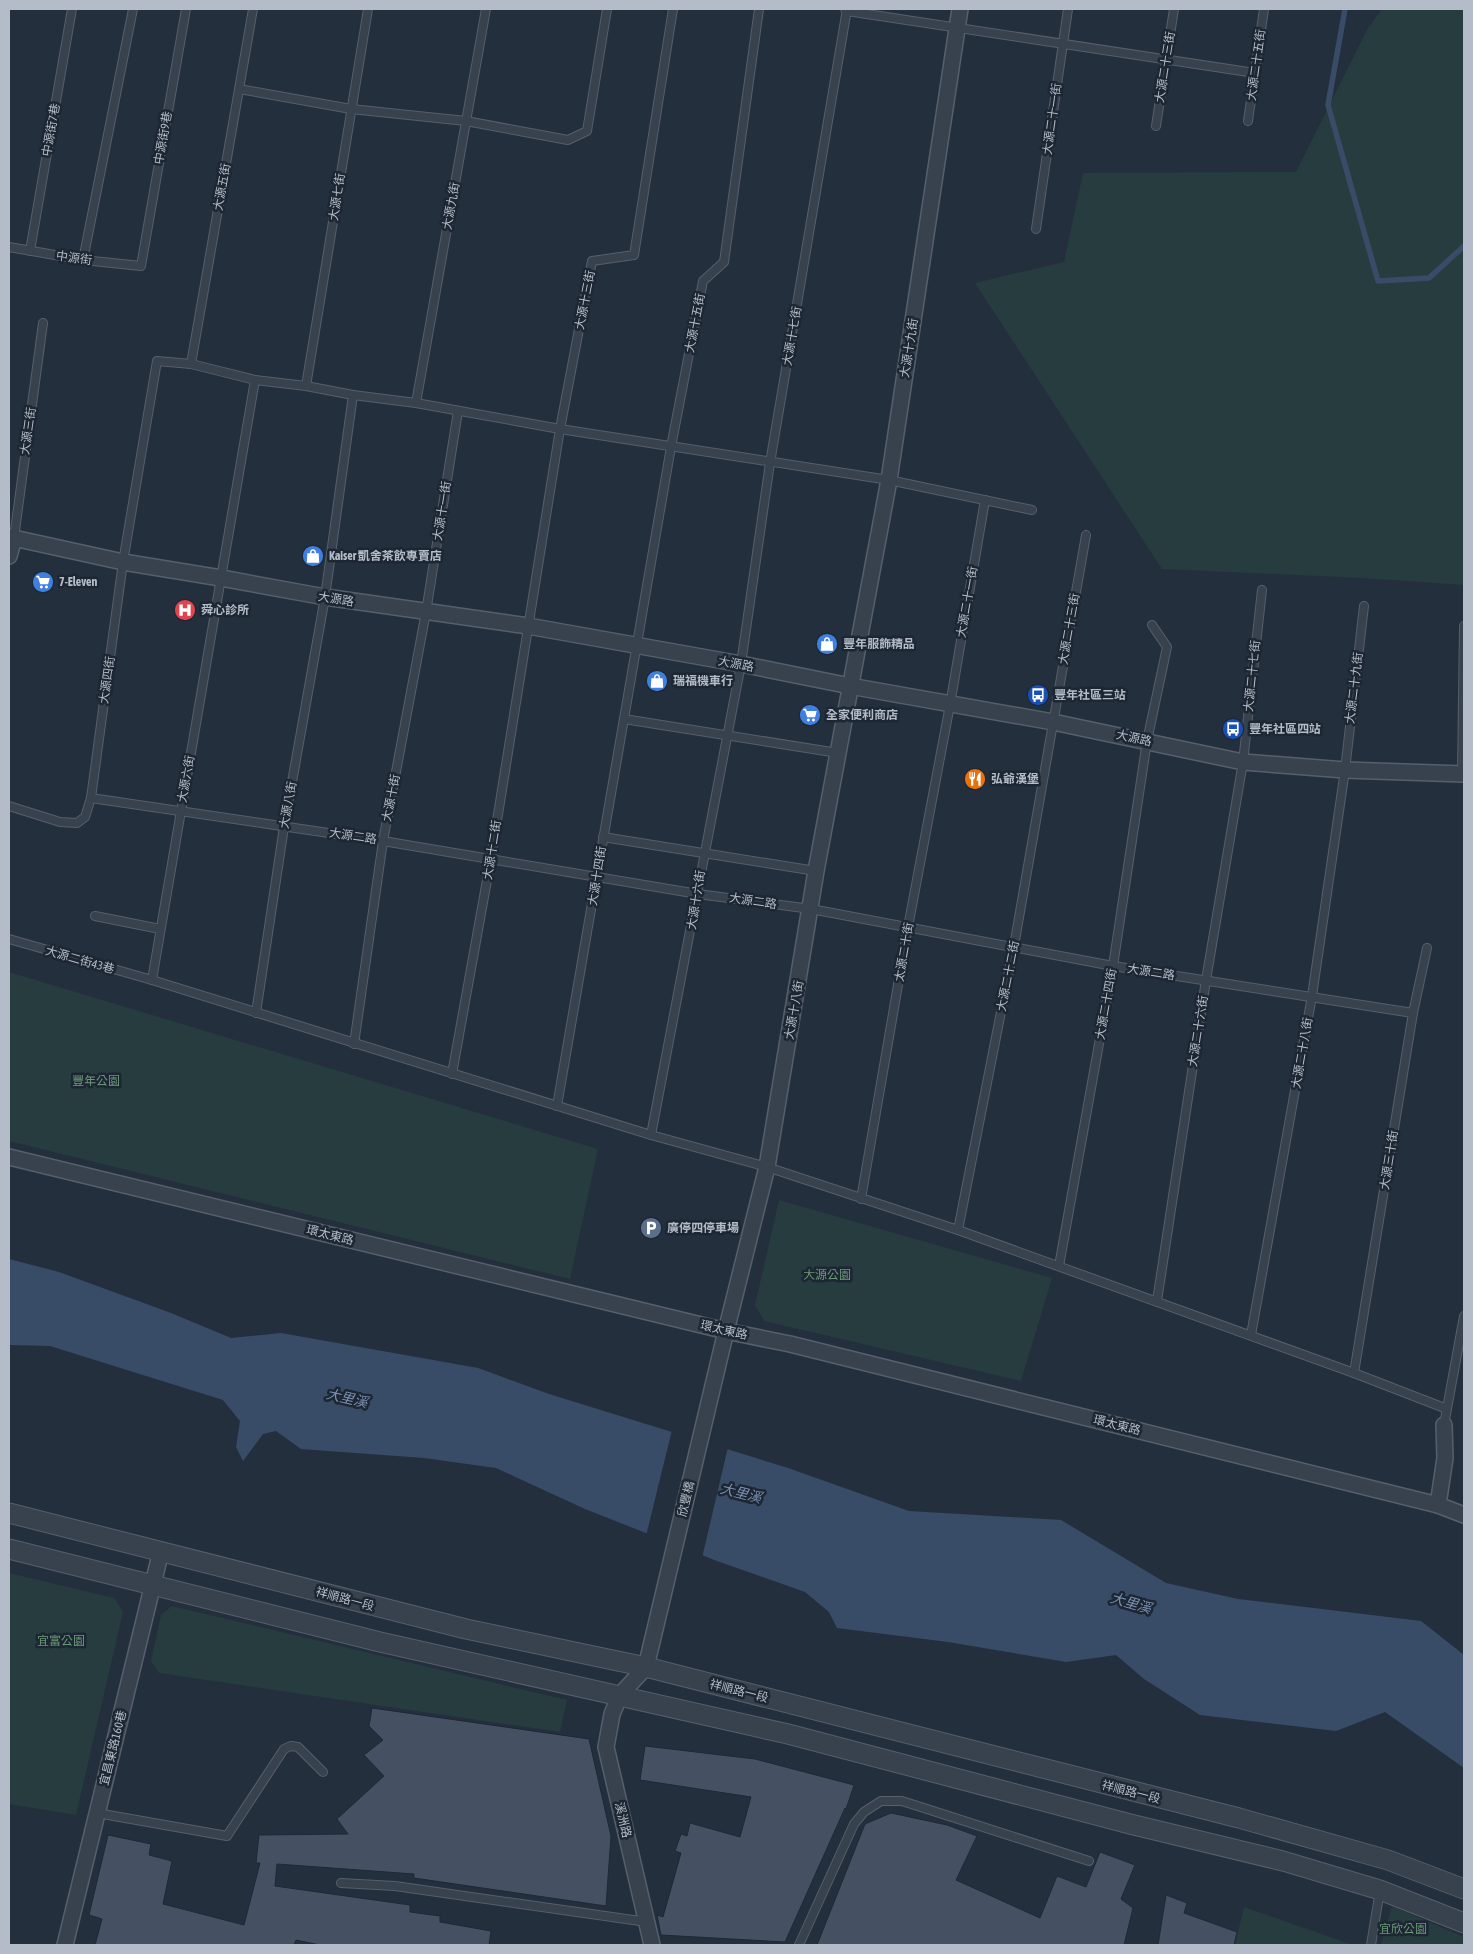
<svg xmlns="http://www.w3.org/2000/svg" width="1473" height="1954" viewBox="0 0 1473 1954" font-family="'Asap Condensed','Noto Sans TC',sans-serif">
<rect width="100%" height="100%" fill="#242f3e"/>
<!-- green -->
<g fill="#263c3f">
<polygon points="1382,9 1464,9 1464,585 1363,578 1162,569 975,283 1064,262 1083,173 1296,172 1368,28"/>
<polygon points="9,972 598,1149 570,1279 9,1141"/>
<polygon points="779,1200 1052,1278 1021,1381 764,1321 755,1305"/>
<polygon points="9,1573 114,1598 123,1612 76,1815 9,1804"/>
<polygon points="172,1606 567,1700 560,1732 159,1673 151,1661 161,1615"/>
<polygon points="1392,1906 1464,1937 1464,1945 1381,1945"/>
<polygon points="1244,1907 1353,1945 1235,1945"/>
</g>
<!-- water -->
<polygon fill="#394c67" points="9,1259 59,1272 171,1313 231,1338 281,1333 478,1368 549,1394 788,1468 909,1511 1061,1520 1166,1583 1238,1599 1421,1621 1464,1655 1464,1768 1385,1712 1336,1731 1200,1715 1144,1679 1116,1655 1066,1662 948,1642 837,1628 829,1612 805,1592 717,1561 585,1509 496,1468 424,1458 301,1449 276,1431 263,1434 243,1461 236,1447 240,1421 223,1400 50,1346 9,1345"/>
<!-- pier -->
<polygon fill="#242f3e" points="672,1430 728,1447 702,1558 646,1536"/>
<g fill="none" stroke-linecap="round" stroke-linejoin="round">
<!-- stream -->
<polyline stroke="#394c67" stroke-width="5.5" points="1345,9 1328,105 1378,281 1429,278 1464,246"/>
</g>
<!-- building -->
<g fill="#455162" stroke="#1f2835">
<polygon points="372,1708 589,1739 611,1836 606,1906 414,1878 414,1874 277,1864 275,1886 410,1905 410,1912 440,1916 440,1922 491,1931 489,1945 320,1945 296,1940 294,1945 95,1945 102,1919 89,1915 108,1835 151,1844 149,1855 172,1861 163,1904 244,1925 260,1863 256,1863 259,1835 348,1834 337,1819 384,1776 364,1755 383,1740 369,1726"/>
<polygon points="645,1746 755,1759 854,1785 846,1809 845,1808 785,1942 661,1935 657,1915 663,1917 681,1853 675,1851 681,1834 687,1836 690,1823 740,1837 751,1797 640,1780"/>
<polygon points="891,1813 947,1825 977,1836 956,1880 1040,1918 1057,1876 1086,1887 1100,1852 1135,1865 1121,1899 1133,1908 1124,1945 817,1945 865,1824"/>
<polygon points="1166,1895 1187,1903 1184,1913 1237,1932 1234,1945 1158,1945"/>
</g>
<g fill="none" stroke-linecap="round" stroke-linejoin="round">
<!-- service casing -->
<g stroke="#565f6c" stroke-width="10">
<g id="service">
<polyline points="845,9 847,11 1255,73"/>
<polyline points="239,89 351,109 466,121 568,140 587,131 607,9"/>
<polyline points="1248,121 1264,9"/>
<polyline points="1156,126 1174,9"/>
<polyline points="1036,229 1068,9"/>
<polyline points="9,247 83,260 141,266 186,9"/>
<polyline points="30,251 72,9"/>
<polyline points="83,260 133,9"/>
<polyline points="191,364 253,9"/>
<polyline points="306,386 368,9"/>
<polyline points="416,403 486,9"/>
<polyline points="14,538 43,323"/>
<polyline points="624,719 838,753"/>
<polyline points="1462,774 1464,626"/>
<polyline points="91,798 383,841 698,894 811,909 1113,966 1413,1013"/>
<polyline points="9,806 60,822 77,823 85,817 91,798 123,562 157,361 191,364 255,380 306,386 353,395 416,403 560,429 889,480 1032,510"/>
<polyline points="603,837 816,871"/>
<polyline points="95,916 160,929"/>
<polyline points="9,939 152,980 651,1135 767,1167 958,1230 1354,1373 1447,1409"/>
<polyline points="152,980 255,380"/>
<polyline points="256,1013 284,827 325,597 353,395"/>
<polyline points="354,1044 383,841 426,612 458,411"/>
<polyline points="452,1074 491,858 560,429 592,261 634,255 673,9"/>
<polyline points="557,1106 671,447 703,281 724,262 759,9"/>
<polyline points="651,1135 741,664 770,463 847,9"/>
<polyline points="861,1199 908,927 950,705 985,500"/>
<polyline points="958,1230 1014,946 1086,535"/>
<polyline points="1059,1266 1113,966 1147,741 1167,647 1152,625"/>
<polyline points="1157,1301 1206,980 1243,762 1262,590"/>
<polyline points="1251,1335 1312,996 1345,770 1364,606"/>
<polyline points="1354,1373 1413,1013 1427,948"/>
<polyline points="1444,1425 1464,1316"/>
<polyline points="97,1813 227,1836 284,1749 291,1746 298,1747 323,1772"/>
<polyline points="341,1883 395,1886 647,1922"/>
<polyline points="799,1945 854,1824 864,1812 881,1801 902,1801 1089,1861"/>
<polyline points="1371,1945 1380,1890"/>
</g>
</g>
<!-- minor casing -->
<g stroke="#565f6c" stroke-width="18">
<g id="minor">
<polyline points="9,537 123,562 221,578 325,597 528,626 741,664 850,686 1053,722 1243,762 1345,770 1464,774"/>
<polyline points="9,556 14,538"/>
<polyline points="9,1157 726,1331 790,1344 1438,1505 1445,1458 1444,1425"/>
<polyline points="1438,1505 1464,1515"/>
<polyline points="65,1945 161,1551"/>
<polyline points="652,1945 606,1747 612,1714 620,1695 646,1667 726,1331 767,1167 816,871 889,480 960,9"/>
</g>
</g>
<!-- tertiary casing -->
<g stroke="#565f6c" stroke-width="21">
<g id="tertiary">
<polyline points="9,1513 466,1629 646,1667 1239,1818 1388,1860 1464,1889"/>
<polyline points="9,1549 380,1642 788,1734 1130,1824 1283,1861 1380,1890 1464,1923"/>
</g>
</g>
<!-- service -->
<use href="#service" stroke="#38414e" stroke-width="8"/>
<!-- minor -->
<use href="#minor" stroke="#38414e" stroke-width="15"/>
<!-- tertiary -->
<use href="#tertiary" stroke="#38414e" stroke-width="19"/>
</g>
<!-- icons -->
<defs>
<g id="shop-disc" transform="scale(1.125)"><circle r="9.5" fill="#3f7fe0" stroke="#1d2633"/><path d="M-5-2.5h2.3a2.7 3.5 0 0 1 5.4 0H5L5.5 6h-11ZM-1.5-2.5h3a1.5 2.3 0 0 0-3 0Z" fill="#fff"/></g>
<g id="supermarket-disc" transform="scale(1.125)"><circle r="9.5" fill="#3f7fe0" stroke="#1d2633"/><path d="M-6-5.5h2.5l.6 2H6L4.5 2H-2.5L-4.4-4H-6ZM-1.5 3.2a1.3 1.3 0 1 0 .1 0ZM3 3.2a1.3 1.3 0 1 0 .1 0Z" fill="#fff"/></g>
<g id="hospital-disc" transform="scale(1.125)"><circle r="9.5" fill="#e0444e" stroke="#1d2633"/><path d="M-5-5h3v3.5h4V-5h3V5h-3V1.5h-4V5h-3Z" fill="#fff"/></g>
<g id="bus-disc" transform="scale(1.125)"><circle r="9.5" fill="#1a4fb4" stroke="#1d2633"/><path d="M-5-6H5V4H4V6H2V4H-2V6H-4V4H-5ZM-3.5-4V0h7V-4ZM-3.5 1.2v1.5H-2V1.2ZM2 1.2v1.5H3.5V1.2Z" fill="#fff"/></g>
<g id="restaurant-disc" transform="scale(1.125)"><circle r="9.5" fill="#e8710a" stroke="#1d2633"/><path d="M-5-6h1v4h1v-4h1v4h1v-4h1v5L-1.5 .5V6h-2V.5L-5-1ZM5-6V6H3V1.5H1.5Q1.5-4 5-6Z" fill="#fff"/></g>
<g id="parking-disc" transform="scale(1.125)"><circle r="9.5" fill="#5c6f8a" stroke="#1d2633"/><path d="M-3.5-5.5H1a3.5 3.5 0 0 1 0 7H-1V5.5H-3.5ZM-1-3.4V-.6H.8a1.4 1.4 0 0 0 0-2.8Z" fill="#fff"/></g>
</defs>
<g fill-rule="evenodd">
<use href="#shop-disc" x="313" y="556"/>
<use href="#supermarket-disc" x="43" y="582"/>
<use href="#hospital-disc" x="185" y="610"/>
<use href="#shop-disc" x="827" y="644"/>
<use href="#shop-disc" x="657" y="681"/>
<use href="#bus-disc" x="1038" y="695"/>
<use href="#supermarket-disc" x="810" y="715"/>
<use href="#bus-disc" x="1233" y="729"/>
<use href="#restaurant-disc" x="975" y="779"/>
<use href="#parking-disc" x="651" y="1228"/>
</g>
<g text-anchor="middle" stroke-width="5" stroke-linejoin="round" paint-order="stroke">
<!-- street labels -->
<g font-size="12" fill="#b4bcc9" stroke="#1d2633">
<text transform="translate(1256 65) rotate(-82)" y="4">大源二十五街</text>
<text transform="translate(1165 67) rotate(-81)" y="4">大源二十三街</text>
<text transform="translate(1052 119) rotate(-82)" y="4">大源二十一街</text>
<text transform="translate(51 130) rotate(-80)" y="4">中源街7巷</text>
<text transform="translate(163 138) rotate(-80)" y="4">中源街9巷</text>
<text transform="translate(222 187) rotate(-80)" y="4">大源五街</text>
<text transform="translate(337 197) rotate(-81)" y="4">大源七街</text>
<text transform="translate(451 206) rotate(-80)" y="4">大源九街</text>
<text transform="translate(74 258) rotate(8)" y="4">中源街</text>
<text transform="translate(585 300) rotate(-79)" y="4">大源十三街</text>
<text transform="translate(695 323) rotate(-79)" y="4">大源十五街</text>
<text transform="translate(792 336) rotate(-80)" y="4">大源十七街</text>
<text transform="translate(909 348) rotate(-81)" y="4">大源十九街</text>
<text transform="translate(28 431) rotate(-82)" y="4">大源三街</text>
<text transform="translate(442 511) rotate(-81)" y="4">大源十一街</text>
<text transform="translate(336 599) rotate(9)" y="4">大源路</text>
<text transform="translate(967 602) rotate(-80)" y="4">大源二十一街</text>
<text transform="translate(1069 629) rotate(-80)" y="4">大源二十三街</text>
<text transform="translate(736 664) rotate(11)" y="4">大源路</text>
<text transform="translate(1252 676) rotate(-84)" y="4">大源二十七街</text>
<text transform="translate(107 680) rotate(-82)" y="4">大源四街</text>
<text transform="translate(1354 688) rotate(-83)" y="4">大源二十九街</text>
<text transform="translate(1134 738) rotate(12)" y="4">大源路</text>
<text transform="translate(186 779) rotate(-80)" y="4">大源六街</text>
<text transform="translate(391 798) rotate(-79)" y="4">大源十街</text>
<text transform="translate(288 805) rotate(-80)" y="4">大源八街</text>
<text transform="translate(353 836) rotate(8)" y="4">大源二路</text>
<text transform="translate(492 850) rotate(-81)" y="4">大源十二街</text>
<text transform="translate(597 876) rotate(-81)" y="4">大源十四街</text>
<text transform="translate(696 900) rotate(-81)" y="4">大源十六街</text>
<text transform="translate(753 901) rotate(8)" y="4">大源二路</text>
<text transform="translate(904 952) rotate(-80)" y="4">太源二十街</text>
<text transform="translate(80 960) rotate(16)" y="4">大源二街43巷</text>
<text transform="translate(1151 972) rotate(9)" y="4">大源二路</text>
<text transform="translate(1008 976) rotate(-79)" y="4">大源二十二街</text>
<text transform="translate(1106 1004) rotate(-80)" y="4">大源二十四街</text>
<text transform="translate(794 1010) rotate(-80)" y="4">大源十八街</text>
<text transform="translate(1198 1031) rotate(-81)" y="4">大源二十六街</text>
<text transform="translate(1302 1053) rotate(-80)" y="4">大源二十八街</text>
<text transform="translate(1389 1160) rotate(-81)" y="4">大源三十街</text>
<text transform="translate(330 1235) rotate(14)" y="4">環太東路</text>
<text transform="translate(724 1330) rotate(13)" y="4">環太東路</text>
<text transform="translate(1117 1425) rotate(14)" y="4">環太東路</text>
<text transform="translate(686 1499) rotate(-77)" y="4">欣豐橋</text>
<text transform="translate(345 1599) rotate(15)" y="4">祥順路一段</text>
<text transform="translate(739 1691) rotate(14)" y="4">祥順路一段</text>
<text transform="translate(113 1748) rotate(-76)" y="4">宜昌東路160巷</text>
<text transform="translate(1131 1792) rotate(14)" y="4">祥順路一段</text>
<text transform="translate(623 1820) rotate(77)" y="4">溪洲路</text>
</g>
<!-- poi labels -->
<g font-size="12" font-weight="bold" fill="#b4bcc9" stroke="#1d2633" text-anchor="start">
<text x="329" y="560">Kaiser 凱舍茶飲專賣店</text>
<text x="59" y="586">7-Eleven</text>
<text x="201" y="614">舜心診所</text>
<text x="843" y="648">豐年服飾精品</text>
<text x="673" y="685">瑞福機車行</text>
<text x="1054" y="699">豐年社區三站</text>
<text x="826" y="719">全家便利商店</text>
<text x="1249" y="733">豐年社區四站</text>
<text x="991" y="783">弘爺漢堡</text>
<text x="667" y="1232">廣停四停車場</text>
</g>
<!-- park labels -->
<g font-size="12" fill="#6b9a76" stroke="#1d2633">
<text x="96" y="1085">豐年公園</text>
<text x="827" y="1279">大源公園</text>
<text x="61" y="1645">宜富公園</text>
<text x="1403" y="1933">宜欣公園</text>
</g>
<!-- water labels -->
<g font-size="14" font-style="italic" fill="#7c92b1" stroke="#1d2633">
<text transform="translate(347 1398) rotate(13)" y="5">大里溪</text>
<text transform="translate(741 1493) rotate(14)" y="5">大里溪</text>
<text transform="translate(1131 1603) rotate(16)" y="5">大里溪</text>
</g>
</g>
<!-- border -->
<rect width="1473" height="1954" fill="none" stroke="#b4bcc9" stroke-width="20"/>
</svg>
